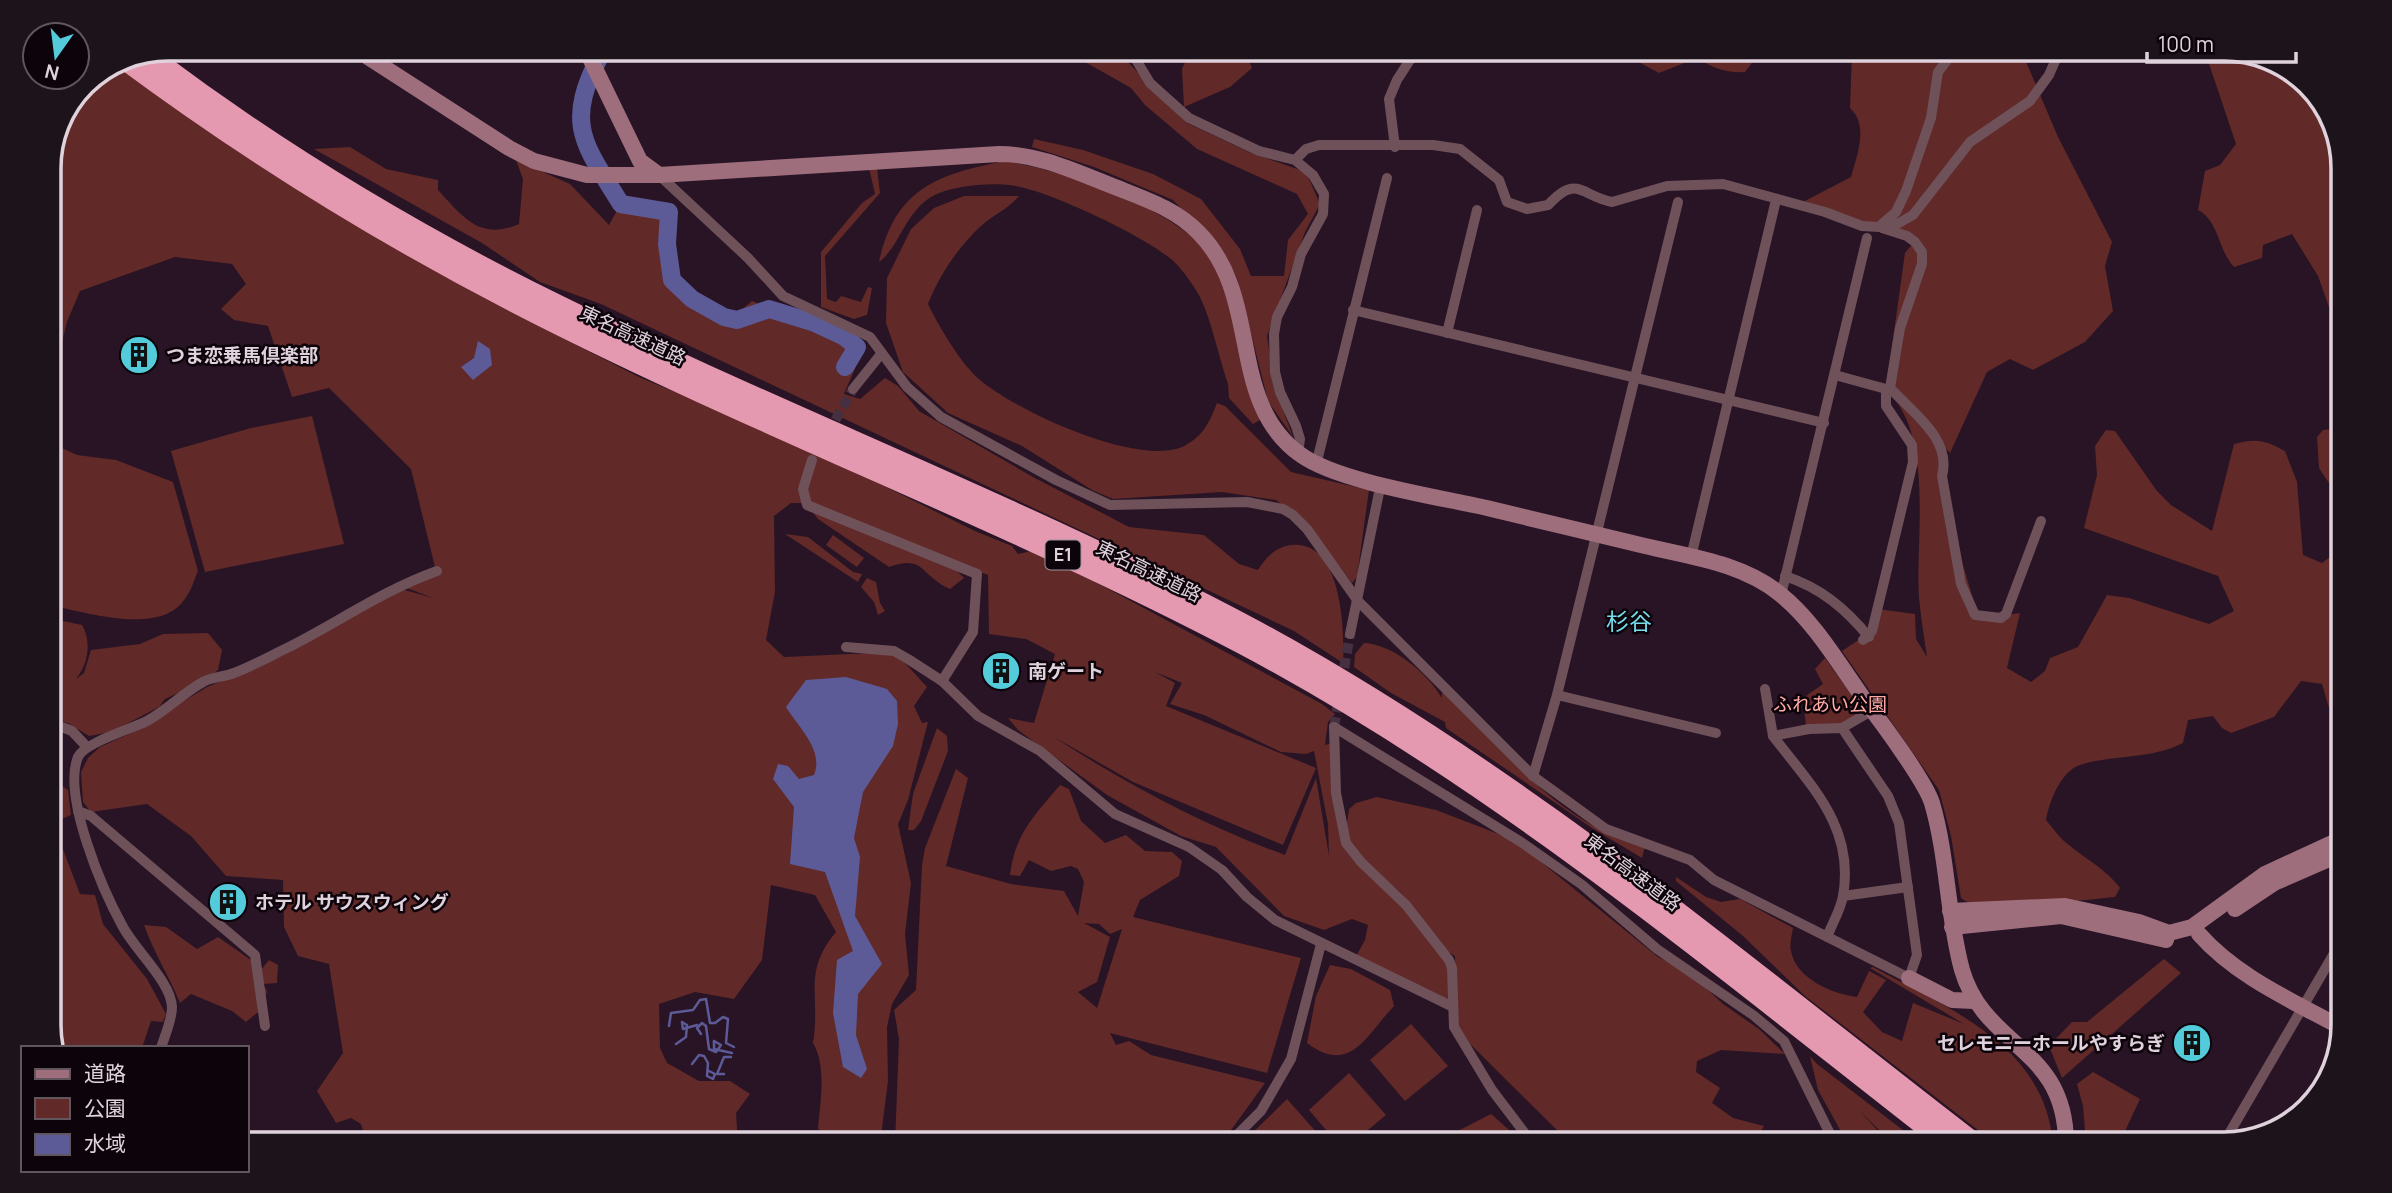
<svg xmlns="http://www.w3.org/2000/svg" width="2392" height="1193" viewBox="0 0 2392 1193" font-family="Manrope,'Noto Sans JP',sans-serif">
<rect width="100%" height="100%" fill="#281425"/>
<!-- green -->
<g fill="#612927" fill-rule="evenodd">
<path d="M2204,49h20l52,12 47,41 20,59v176l-11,-29 10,36 -24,-68 -26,-42 -29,11 -1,13 -28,9c-16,-17 -15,-46 -36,-57l7,-39 15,-6 16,-21z"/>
<path d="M2021,50l37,87 54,105 -7,24 8,45 -28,31 -52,28 -23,-11 -23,13 -37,81 -14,-16 13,81 30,101 41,-6 -13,55 24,14 14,-11 5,-13 28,-11 29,-52 22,3 80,26 25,-13 -16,-35 -134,-48 13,-53 -2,-29 11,-16 9,1 42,60 14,14 41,26 22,-87c22,-6 31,-4 51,7l12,31 6,73 19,8 16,-12 -7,-65 -12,-18 -2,-31 6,-7 20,-2v315l-3,2 -18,-61 -21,-3 -27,36 -43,16 -9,-5 -9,-12 -25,4 -5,23c-33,17 -69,11 -103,22 -19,6 -31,37 -34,55 7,8 14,19 23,25 18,15 37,24 51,43l-5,9c-29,2 -137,19 -154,1l-10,-62 -12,-46 -97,-139 30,-20 5,-22 38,5 1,25 11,18c-3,-20 -6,-39 -8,-59 -4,-62 16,-162 -33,-209l19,-136 9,-11 -113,-39 50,-26c6,-21 18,-52 -1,-69l2,-57z"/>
<path d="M1761,51l-16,21c-20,1 -32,-4 -48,-14l-38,15 -39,-21z"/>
<polygon points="1189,53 1246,53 1252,68 1230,87 1184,107 1182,69"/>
<polygon points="1071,54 1120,54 1187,123 1251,153 1306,172 1320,204 1305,232 1267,336 1275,389 1293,437 1268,401 1238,281 1223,251 1173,200 1094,167 1032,147 1034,139 1083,150 1153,174 1201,199 1240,249 1251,276 1284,276 1288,240 1308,214 1297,194 1197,149 1145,105 1131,88"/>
<path d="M115,64l414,257 112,57 138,56 196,97 37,15 6,8 13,-3 57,27 234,126 13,10 -7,8 -3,23 7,-2 2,44 13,36 2,-14 7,-6 21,-6 59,13 78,30 144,117 31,15 34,32 36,25 26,25 -64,-4 -24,11 -1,11 24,16 -8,15 21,15 31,8 -7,12 -45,-4 -5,10h-136l-115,-114 -1,-74 -13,-8 -41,-55 -25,-22 73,91 4,45 -98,-49 10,-18 3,-15 -16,-6 -28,11 -40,-14 -68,-69 -35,-11 -74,-41 -89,-65 -10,-12 26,5 21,-69 -29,-15 -37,-5 -1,-59 -42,-15 18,18 -14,11c-30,-13 -25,-35 -61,-22l-71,-48 -11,-14 4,-2h-20l-17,13 1,76 -9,48 18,17 111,-5 32,35 -13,19 8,17 6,-1 -20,78 -10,24 13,59 -6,51 4,41 -17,29 -5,23 1,54 -8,63h-37l-25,-15c2,-27 9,-62 -5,-86 8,-47 -11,-71 23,-111l-21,-37 -44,-10 -9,75 -28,39 -39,-7 -36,12 1,44 7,15 32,18h31l20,13 -14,19 2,31h-371l-6,-20 -10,-6 -15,5 -19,-32 26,-38 -14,-89 -31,-8 -14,-29 -1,-47 -57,-4 -35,-40 -44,-32 -56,8 -8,-10 -2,-30 7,-14 12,-11 29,-13 78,-47 52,-22 135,-78 39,11 -34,-13 37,-14 -25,-102 -82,-81 -37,9 -24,-71 -34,-6 -13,-11 25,-25 -14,-20 -57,-7 -95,34 -13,31 -18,72v-233l35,-77zM1155,672l27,11 -12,21 34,11 77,37 25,2 8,-3 14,73 1,32 -13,-78 -31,77c-82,-30 -159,-71 -231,-118l79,45 150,63 33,-77 -150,-62 9,-23z"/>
<path d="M350,147l36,22 52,11v10c25,27 42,51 81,34l4,-45 -7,-19 54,24 39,41 10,-18 47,8c6,66 2,81 73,97l13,-11 41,17 20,-1 36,15 16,13 -21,49 16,5 25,-21 13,8 21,25 114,66 96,50 75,8 35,29 19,6c8,-13 18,-23 33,-25 51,-6 54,85 52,118l-49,-32 -693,-327 -61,-22 -58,-39 -168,-94z"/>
<path d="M1005,161c63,10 190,52 218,113 5,11 6,26 8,37 9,37 14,73 29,109l-7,4 -24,-26 -1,-14c-9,-26 -16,-62 -28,-87 -6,-11 -19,-30 -29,-38 -29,-24 -118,-66 -155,-73 -21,-4 -54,-1 -74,6 -36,12 -40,53 -63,70 16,-73 58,-88 126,-101z"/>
<polygon points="869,168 877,168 880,193 825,256 827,299 836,302 841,296 861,302 868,287 872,288 867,315 854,319 821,307 821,252 862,203 875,194"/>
<path d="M964,196h55c-11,13 -26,19 -38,30 -23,21 -42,50 -53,78 10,21 33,60 51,75 35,31 163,91 207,66 18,-10 24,-24 31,-42l8,3 66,66 78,18 -12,87 -5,6 -42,-56 -34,-27 -54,-8 -109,7 -21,-9 -70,-44 -74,-33 -45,-41 -17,-49 1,-45 24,-49 23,-21z"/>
<polygon points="312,416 344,544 205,572 171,451 251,428"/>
<path d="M49,442l28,13 39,5 57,22 25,89c-4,9 -7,21 -14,29 -25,36 -99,12 -135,5z"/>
<polygon points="785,534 808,537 853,572 862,574 858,582"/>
<polygon points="833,535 864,558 857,567 826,545"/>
<polygon points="867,578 876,582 880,603 885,611 878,615 874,602 861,587"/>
<path d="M49,618l33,7c10,17 6,40 -6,54l8,-6 7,-23 49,-6 23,-10 45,-1 14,17 -4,20 -12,10 -41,19 -6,8 -48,25 -22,4 -21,-13 -19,-5z"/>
<path d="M1364,643c29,1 64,31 78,55v-8c50,49 95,106 157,139 14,8 31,12 46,17l-3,12 -50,-30 -146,-100 -1,-6 -54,-29 -37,-26 1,-13z"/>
<path d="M1825,658l35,49c-6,23 -34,19 -54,19l-3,-28 20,-14 -8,-15z"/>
<polygon points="937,728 947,736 948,751 921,821 914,830 908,830 913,794"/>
<path d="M956,769l12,9 -22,88 65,18 53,7 14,25 6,-34 -6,-13 -7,-3 -20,5 -22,-11 -9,16 -10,-1c5,-42 25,-60 50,-90l9,4 12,32 24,22 21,-8 19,16 27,1 10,9 -3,15 -39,24 -7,17 168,41 -34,115 -157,-40 6,12 13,-4 22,14 114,28 -44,61h-326l4,-105 -5,-29 22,-20 6,-125 3,-17zM1084,923l15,1 11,10 12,-5 -25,79 -19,-16 19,-10 13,-45z"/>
<polygon points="59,784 68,790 71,815 53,823 80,894 95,895 103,924 147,979 166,1014 163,1022 151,1021 142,1048 54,1048 49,1033 49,786"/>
<path d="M1676,877l30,20 15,5 19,-3 53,29c-1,7 -4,17 -2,23 5,28 42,43 66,46l12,-26 17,9 -23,32 19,20 20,9 11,-38 51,21 -94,-56 3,-1c76,42 172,78 180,177h-57l-191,-148 -62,-60 -67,-55z"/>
<path d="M144,925l22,2 31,22 21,-12 33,23 5,16 13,-16 9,5 -1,18 -14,1 4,7 -4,17 -17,14 -14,-11 -41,-17 -11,9c-11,-27 -26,-50 -36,-78z"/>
<polygon points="2164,959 2181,973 2062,1078 2049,1046 2072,1022 2087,1022"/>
<path d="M1330,965l21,4 39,21 4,16c-28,29 -43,70 -87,37l9,-47z"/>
<polygon points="1411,1024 1448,1066 1405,1101 1370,1060"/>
<polygon points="1810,1056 1817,1064 1921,1144 1893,1144 1859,1110 1890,1144 1848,1144 1818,1090"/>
<polygon points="2093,1072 2140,1099 2119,1144 2086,1144 2083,1106 2077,1084"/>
<polygon points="1349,1073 1386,1115 1351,1144 1338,1144 1309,1110"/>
<polygon points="1287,1099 1327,1144 1241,1144"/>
<polygon points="1491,1114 1525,1144 1432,1144"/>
</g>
<!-- water -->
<g fill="#5c5b98">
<polygon points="478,341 490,349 492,365 473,380 461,367 474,358"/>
<path d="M846,677l41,12 10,12 1,23 -5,22 -30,46 -9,46 6,19 -5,59 27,48 -24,30 -2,41 11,34 -6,9 -18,-11 -10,-54 4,-53 16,-9 -28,-79 -35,-8 4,-57 -21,-28 5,-15 10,2 11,13 15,-4c10,-25 -15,-47 -28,-68l20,-27z"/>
</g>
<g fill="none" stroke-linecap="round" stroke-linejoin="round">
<!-- stream -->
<g stroke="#5c5b98" stroke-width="2.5">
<polyline points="682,1022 683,1029 697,1025"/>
<polyline points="669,1026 671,1013 693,1010 700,1000 706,999 710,1023 715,1023 723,1017 728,1019 726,1043 734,1047"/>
<polyline points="701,1034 697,1028 702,1023 706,1026 709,1049 716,1052 721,1045 714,1041"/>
<polyline points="714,1041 714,1049 732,1053"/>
<polyline points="676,1044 686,1037 687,1025 682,1022"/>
<polyline points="692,1064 699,1055 704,1056 708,1063 707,1076 713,1079 715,1074 709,1071"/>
<polyline points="724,1074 717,1074 724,1057 731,1057"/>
</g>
<!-- river -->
<path stroke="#5c5b98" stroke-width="18" d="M600,56c-36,69 -16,88 21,148l48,8 -2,32 5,36 20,19 32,18 13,3 32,-11 46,14 28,13 14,11 -12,20"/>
<!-- street-tunnel -->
<g stroke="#443041" stroke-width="10" stroke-dasharray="10 5" stroke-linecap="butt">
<polyline points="828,433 853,389"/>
<polyline points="1334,727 1350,634"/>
</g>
<!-- street -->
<g stroke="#6f515a" stroke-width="10">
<polyline points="1128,54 1135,58 1150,83 1189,118 1259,151 1295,160 1313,175 1324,194 1323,214 1301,254 1292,287 1277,317 1274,334 1275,372 1280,392 1296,426 1300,439 1298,453"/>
<polyline points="1395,147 1389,99 1397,80 1415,52"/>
<path d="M1295,160l11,-11 13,-4h114l27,4 39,31 8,22 20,7 21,-4c29,-31 32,-10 64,-3l55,-16 56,-2 102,28 37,14 17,1 20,-4 14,-8 57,-73 60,-41 19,-26 11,-25"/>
<path d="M659,175l89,83 35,38 87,41 37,50 34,30 115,63 54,25 137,-3 36,7 10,6 14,14 51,72 175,175 73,53 84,31 24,20 195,98 8,-23 -18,-132 -11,-27 -46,-68 -33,1 -36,7c38,50 82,91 70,160 -2,13 -11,28 -16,41"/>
<polyline points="1881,225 1896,212 1906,191 1931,118 1938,72 1955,50"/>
<path d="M1882,228l25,8 8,6 7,10v12l-22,64 -10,60c23,25 62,51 52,88l19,108 14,31 26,3 5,-4 35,-93"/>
<polyline points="1353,310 1824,423"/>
<polyline points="1447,333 1477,210"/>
<polyline points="1835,375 1886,389 1886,406 1912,445 1913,462 1872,631 1863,640"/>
<polyline points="853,389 881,354"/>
<polyline points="812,460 803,489 807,505 977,574 973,632 942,681"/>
<polyline points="1316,465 1387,178"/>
<polyline points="1691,557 1776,200"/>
<path d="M1785,576c36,12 60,32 84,61"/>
<polyline points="1781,595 1867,238"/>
<polyline points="1350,634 1381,483"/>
<polyline points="846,647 894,651 908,659 942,681 978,716 1040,751 1115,814 1189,847 1222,870 1247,897 1275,920 1453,1007"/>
<polyline points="1765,689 1773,736"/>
<polyline points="1557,695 1716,733"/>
<polyline points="49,722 72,731 86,746"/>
<polyline points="1334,727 1521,842 1581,884 1657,949 1753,1015 1784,1041 1835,1144"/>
<polyline points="1334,727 1336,793 1346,843 1361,862 1406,905 1449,960 1452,968 1454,1027 1492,1090 1533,1144"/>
<polyline points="1842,728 1873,710"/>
<polyline points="1533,776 1557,695 1678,202"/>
<polyline points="78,811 91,816 255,955 265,1026"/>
<polyline points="1843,896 1908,887"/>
<path d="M161,1048c4,-13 11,-28 11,-41 -1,-25 -36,-56 -49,-80 -20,-36 -61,-131 -45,-170 6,-14 53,-28 69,-36 20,-11 36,-28 56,-39 9,-5 21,-5 31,-9 19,-7 38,-18 57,-27 49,-25 93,-56 146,-75"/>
<polyline points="1228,1144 1261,1111 1291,1059 1321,944"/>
<polyline points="2223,1144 2343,938"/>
</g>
<!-- secondary -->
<g stroke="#9f6e7d" stroke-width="16">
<polyline points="589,56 640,161 659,175"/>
<path d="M368,57l141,91 25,13 53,14h72l340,-21c41,0 77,18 116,33 30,12 61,22 84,46 64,65 27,169 102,222 38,27 138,42 186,53 53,13 105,25 158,38 46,11 97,17 135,48 35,28 60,72 86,108 16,21 59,79 66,101 16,55 15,112 30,167 23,79 104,76 104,174"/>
<polyline points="2235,909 2274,883 2343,853"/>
<polyline points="1950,911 2065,906 2139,922 2169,933 2192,927 2265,874 2343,838"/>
<polyline points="1952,927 2061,916 2166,940"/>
<path d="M2199,934c38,43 94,67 143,94"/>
<polyline points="1909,978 1952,1000 1974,1001"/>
</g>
<!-- highway -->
<g stroke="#e599b1" stroke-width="21">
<path d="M123,58c132,98 272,184 419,258 230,116 471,207 699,327 256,135 479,324 707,501"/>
<path d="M152,58c125,94 261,176 401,245 231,114 472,205 699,326 262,141 489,335 723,515"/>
</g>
</g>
<!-- icons -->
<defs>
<g id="building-disc" transform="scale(2.0125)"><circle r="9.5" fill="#53cbda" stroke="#0c040a"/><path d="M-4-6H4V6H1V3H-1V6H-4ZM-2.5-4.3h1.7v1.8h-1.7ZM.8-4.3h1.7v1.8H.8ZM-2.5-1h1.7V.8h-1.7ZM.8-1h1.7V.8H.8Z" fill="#111"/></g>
</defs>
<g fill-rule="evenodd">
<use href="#building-disc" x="139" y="355"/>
<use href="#building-disc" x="1001" y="671"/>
<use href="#building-disc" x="228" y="902"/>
<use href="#building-disc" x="2192" y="1043"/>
</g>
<g text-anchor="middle" stroke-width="5" stroke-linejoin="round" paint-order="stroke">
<!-- shield labels -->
<rect fill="#0c040a" stroke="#a0949e" stroke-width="2" x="1045.5" y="540.5" width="35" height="29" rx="5"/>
<g font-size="18" font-weight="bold" fill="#e0d2dd">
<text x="1063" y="561">E1</text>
</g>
<!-- street labels -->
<g font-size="19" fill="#e0d2dd" stroke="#0c040a">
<text transform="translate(633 335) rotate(25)" y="7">東名高速道路</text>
<text transform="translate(1149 571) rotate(26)" y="7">東名高速道路</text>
<text transform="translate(1633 872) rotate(37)" y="7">東名高速道路</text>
</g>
<!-- poi labels -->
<g font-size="19" font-weight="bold" fill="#e0d2dd" stroke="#0c040a" text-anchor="start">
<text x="166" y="362">つま恋乗馬倶楽部</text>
<text x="1028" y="678">南ゲート</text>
<text x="255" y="909">ホテル サウスウィング</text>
<text x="2165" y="1050" text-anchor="end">セレモニーホールやすらぎ</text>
</g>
<!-- park labels -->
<g font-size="19" fill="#ffaba4" stroke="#0c040a">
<text x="1830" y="711">ふれあい公園</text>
</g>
<!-- quarter labels -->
<g font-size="23" fill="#74deec" stroke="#0c040a">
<text x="1629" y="630">杉谷</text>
</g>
</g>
<!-- crop -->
<path d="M0 0H2392V1193H0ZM168 61H2224A107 107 0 0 1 2331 168V1025A107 107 0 0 1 2224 1132H168A107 107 0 0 1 61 1025V168A107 107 0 0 1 168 61Z" fill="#1d141b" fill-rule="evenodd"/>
<path fill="none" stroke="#e0d2dd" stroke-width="3.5" d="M168 61H2224A107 107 0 0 1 2331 168V1025A107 107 0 0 1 2224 1132H168A107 107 0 0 1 61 1025V168A107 107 0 0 1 168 61Z"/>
<!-- legend -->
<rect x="21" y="1046" width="228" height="126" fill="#0c040a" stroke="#61565e" stroke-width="2"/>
<rect x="35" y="1069" width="35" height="10" fill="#9f6e7d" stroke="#61565e" stroke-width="2"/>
<text x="84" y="1081" font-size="21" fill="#e0d2dd">道路</text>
<rect x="35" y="1098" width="35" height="21" fill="#612927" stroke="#61565e" stroke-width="2"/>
<text x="84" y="1116" font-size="21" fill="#e0d2dd">公園</text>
<rect x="35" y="1134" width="35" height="21" fill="#5c5b98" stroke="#61565e" stroke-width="2"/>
<text x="84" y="1151" font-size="21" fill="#e0d2dd">水域</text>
<!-- north arrow -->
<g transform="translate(56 56) rotate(194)"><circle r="33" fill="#0c040a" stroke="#61565e" stroke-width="2"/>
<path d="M0-5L12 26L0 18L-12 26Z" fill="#53cbda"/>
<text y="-10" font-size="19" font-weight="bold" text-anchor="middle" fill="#e0d2dd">N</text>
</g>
<!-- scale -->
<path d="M2147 52v10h149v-10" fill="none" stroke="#e0d2dd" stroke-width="3.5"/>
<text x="2158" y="52" font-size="21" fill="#e0d2dd" stroke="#0c040a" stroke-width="5" paint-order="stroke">100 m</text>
</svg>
